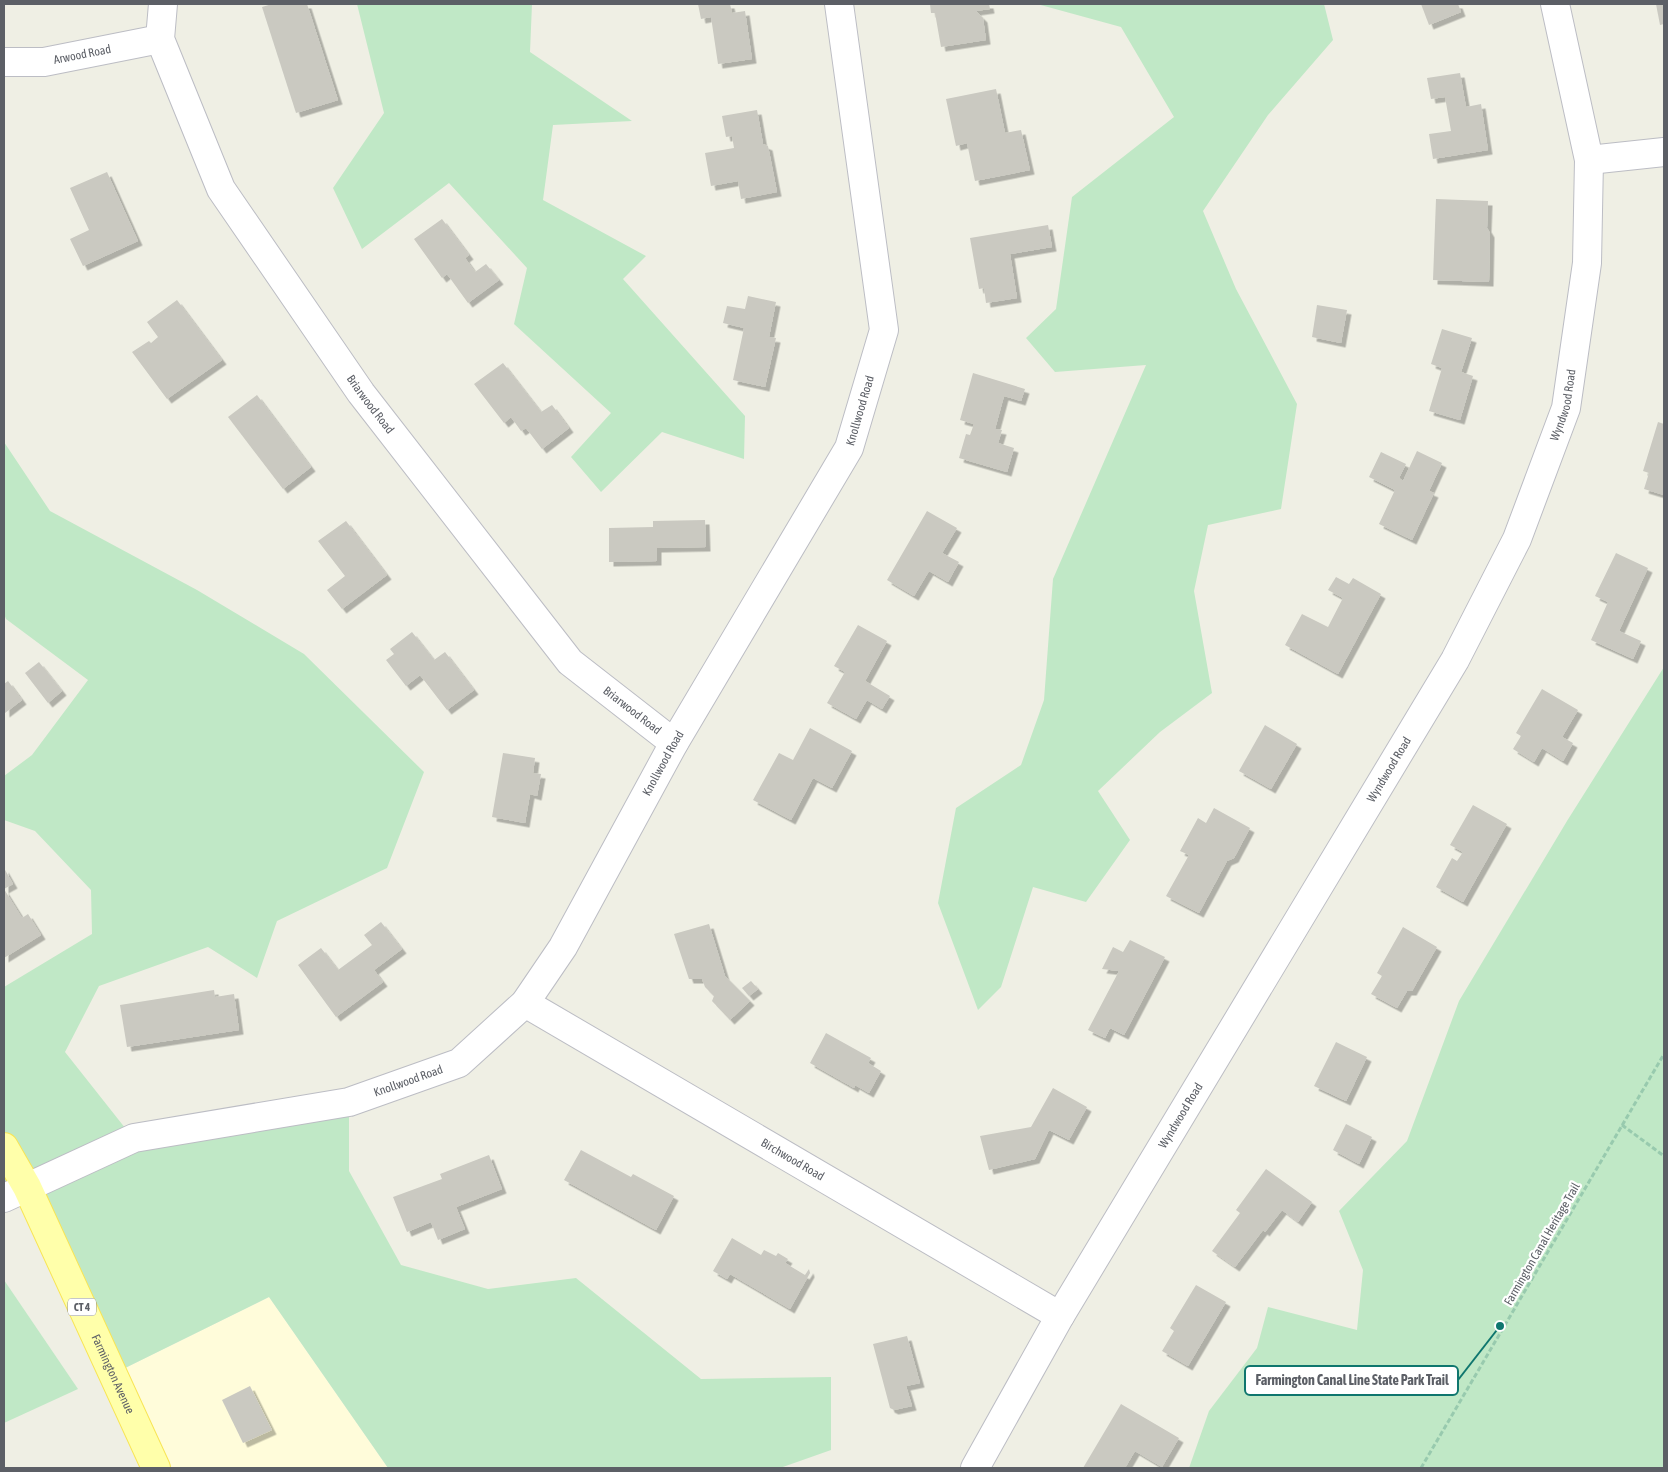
<svg xmlns="http://www.w3.org/2000/svg" width="1668" height="1472" viewBox="0 0 1668 1472" font-family="'Asap Condensed',sans-serif">
<defs>
<filter id="shadow"><feDropShadow dx="4.5" dy="4.5" stdDeviation="0" flood-color="#0004"/></filter>
</defs>
<rect width="100%" height="100%" fill="#efefe4"/>
<!-- commercial -->
<polygon fill="#fffcda" points="269,1297 388,1468 156,1468 113,1374"/>
<!-- green -->
<g fill="#c0e8c6">
<polygon points="357,4 532,4 530,52 632,121 553,125 543,200 646,256 623,279 745,416 744,459 662,432 601,492 571,457 611,413 514,324 527,268 449,183 362,249 333,188 384,113"/>
<polygon points="1037,4 1324,4 1333,40 1268,115 1203,211 1236,289 1297,404 1281,509 1208,525 1194,591 1212,693 1160,732 1098,791 1130,840 1086,902 1033,887 1001,987 978,1010 938,903 956,808 1021,765 1044,700 1053,579 1146,365 1055,372 1026,338 1056,309 1072,197 1174,117 1121,27"/>
<polygon points="4,442 50,511 197,590 304,654 424,772 387,868 277,921 257,978 208,947 99,986 65,1052 133,1138 349,1102 349,1171 401,1265 488,1289 576,1278 701,1379 831,1377 831,1450 780,1468 388,1468 269,1297 113,1374 27,1187 4,1198 4,987 92,934 91,890 35,831 4,820 4,776 32,755 88,680 6,619 4,614"/>
<polygon points="1664,667 1664,1468 1189,1468 1209,1411 1257,1348 1268,1307 1357,1330 1363,1270 1339,1211 1407,1141 1459,1001 1567,821"/>
<polygon points="4,1280 78,1389 4,1423"/>
</g>
<!-- building -->
<g fill="#cac9c1" filter="url(#shadow)">
<polygon points="272,4 307,4 338,100 296,113 262,7"/>
<polygon points="698,4 730,4 732,13 745,11 752,59 718,64 711,17 701,19"/>
<polygon points="930,4 989,4 990,9 976,11 983,18 986,40 941,47 935,13 931,13"/>
<polygon points="1421,4 1458,4 1461,12 1429,25"/>
<polygon points="1656,4 1664,4 1664,24 1660,25"/>
<polygon points="1460,73 1466,107 1481,104 1488,150 1433,159 1429,134 1451,131 1445,97 1431,99 1427,78"/>
<polygon points="996,89 1005,133 1021,130 1030,170 975,181 967,143 956,146 946,99"/>
<polygon points="757,110 763,144 768,146 777,192 741,199 738,181 711,186 705,153 734,148 732,136 726,137 722,116"/>
<polygon points="107,172 138,241 83,266 70,239 89,230 70,188"/>
<polygon points="1436,199 1488,201 1487,228 1490,233 1489,282 1433,280"/>
<polygon points="442,219 469,255 465,258 475,272 486,264 499,280 468,303 447,274 442,278 414,239"/>
<polygon points="1048,225 1052,247 1010,254 1017,298 986,303 984,288 979,289 970,238"/>
<polygon points="748,296 776,302 769,337 776,338 765,387 733,380 744,328 723,323 727,306 745,309"/>
<polygon points="177,300 222,360 167,399 132,352 149,341 151,343 158,337 147,322"/>
<polygon points="1317,305 1347,310 1341,343 1312,337"/>
<polygon points="1442,329 1472,338 1461,372 1473,376 1460,420 1429,411 1442,368 1431,364"/>
<polygon points="503,363 541,412 552,405 569,428 542,449 526,428 521,431 511,417 504,423 474,384"/>
<polygon points="973,373 1025,389 1021,401 1004,396 995,429 1002,430 998,443 1014,448 1007,472 959,458 966,434 970,435 974,424 960,420"/>
<polygon points="257,395 311,467 283,489 228,417"/>
<polygon points="1658,422 1664,424 1664,495 1644,489 1649,473 1643,471"/>
<polygon points="1417,451 1442,463 1429,491 1434,493 1412,540 1379,524 1395,490 1369,477 1381,452 1406,464 1399,478 1403,481"/>
<polygon points="927,511 957,528 942,553 959,562 948,582 929,571 914,596 887,580"/>
<polygon points="705,520 706,547 657,548 657,561 609,562 609,528 653,527 653,521"/>
<polygon points="346,521 387,575 342,609 327,590 345,576 318,541"/>
<polygon points="1616,553 1648,568 1619,631 1641,641 1633,659 1591,640 1608,602 1595,596"/>
<polygon points="1336,577 1349,584 1353,578 1381,594 1338,674 1285,645 1302,614 1328,627 1343,598 1328,590"/>
<polygon points="858,625 887,641 865,681 890,696 882,709 867,700 856,719 827,703 845,672 834,666"/>
<polygon points="412,632 434,660 445,652 474,690 447,710 420,675 406,686 386,660 394,654 390,649"/>
<polygon points="39,662 62,691 48,703 25,673"/>
<polygon points="8,681 22,700 5,713 4,684"/>
<polygon points="1542,689 1578,710 1562,737 1573,743 1563,761 1542,748 1534,762 1513,749 1521,736 1516,733"/>
<polygon points="1265,725 1297,744 1271,789 1239,771"/>
<polygon points="810,728 852,751 832,788 813,778 791,820 753,800 779,753 793,760"/>
<polygon points="503,753 535,758 533,773 541,774 537,796 530,794 525,823 492,817"/>
<polygon points="1473,805 1507,824 1463,902 1436,887 1452,858 1457,861 1463,852 1450,845"/>
<polygon points="1214,808 1250,828 1234,858 1227,861 1199,913 1166,896 1189,855 1180,851 1198,818 1206,823"/>
<polygon points="4,868 13,884 4,889 22,918 28,914 41,935 4,958"/>
<polygon points="381,922 402,949 374,970 383,982 336,1017 298,965 321,948 338,970 372,945 364,935"/>
<polygon points="709,924 725,976 750,1001 730,1020 712,1001 714,996 705,987 702,979 689,979 674,934"/>
<polygon points="1403,927 1437,947 1412,991 1407,991 1397,1008 1371,994 1382,976 1377,973"/>
<polygon points="1130,940 1165,957 1124,1035 1110,1028 1105,1038 1088,1030 1119,971 1102,969 1113,947 1123,952"/>
<polygon points="751,981 758,989 749,996 742,988"/>
<polygon points="214,990 215,997 234,994 239,1030 127,1047 120,1005"/>
<polygon points="826,1033 871,1058 868,1063 881,1071 869,1093 855,1085 854,1088 810,1063"/>
<polygon points="1336,1042 1367,1057 1346,1101 1314,1086"/>
<polygon points="1053,1088 1087,1107 1069,1140 1049,1130 1035,1159 989,1170 980,1136 1031,1127"/>
<polygon points="1346,1124 1372,1137 1359,1164 1333,1150"/>
<polygon points="581,1150 631,1177 633,1174 674,1196 656,1230 564,1180"/>
<polygon points="489,1155 502,1189 456,1207 465,1229 438,1240 431,1222 407,1232 393,1197 442,1179 440,1174"/>
<polygon points="1266,1169 1312,1202 1298,1222 1282,1210 1265,1232 1263,1230 1235,1267 1212,1251 1240,1213 1236,1210"/>
<polygon points="732,1238 761,1255 764,1250 776,1256 778,1253 788,1259 785,1263 805,1275 809,1269 810,1273 790,1309 730,1274 727,1279 713,1271"/>
<polygon points="1196,1285 1226,1302 1188,1366 1162,1351 1174,1331 1170,1328"/>
<polygon points="907,1336 920,1383 906,1386 912,1406 894,1410 890,1408 873,1344"/>
<polygon points="250,1386 272,1430 243,1443 222,1400"/>
<polygon points="1121,1404 1179,1438 1162,1467 1135,1451 1125,1468 1083,1468"/>
</g>
<g fill="none" stroke-linecap="round" stroke-linejoin="round">
<!-- minor casing -->
<g stroke="#bcbdc4" stroke-width="30">
<g id="minor">
<path id="s1" d="M163,4l-3,35 61,150 140,204 209,269 104,81"/>
<path id="s2" d="M4,62h40l116,-23"/>
<polyline points="1589,160 1664,152"/>
<path id="s3" d="M525,1003l535,313"/>
<path id="s4" d="M4,1198l130,-60 215,-36 110,-39 66,-60 38,-56 111,-204 175,-295 35,-118 -45,-326"/>
<path id="s5" d="M975,1468l85,-152 395,-656 62,-121 49,-131 21,-145 2,-103 -34,-156"/>
</g>
</g>
<!-- major casing -->
<g stroke="#f8e555" stroke-width="30">
<g id="major">
<path id="s6" d="M4,1147l23,40 129,281"/>
</g>
</g>
<!-- path -->
<g stroke="#98caae" stroke-width="3" stroke-dasharray="5 2.5" stroke-linecap="butt">
<polyline points="1622,1125 1664,1156"/>
<polyline points="1421,1468 1664,1054"/>
</g>
<!-- minor -->
<use href="#minor" stroke="#fff" stroke-width="28"/>
<!-- major -->
<use href="#major" stroke="#ffa" stroke-width="28"/>
</g>
<g text-anchor="middle" stroke-width="4.5" stroke-linejoin="round" paint-order="stroke">
<!-- shield labels -->
<rect fill="#fff" stroke="#8d8f94" stroke-width="1" x="68" y="1298.5" width="28" height="17" rx="4"/>
<g font-size="11" font-weight="bold" fill="#5c5f66">
<text x="82" y="1311">CT 4</text>
</g>
<!-- street labels -->
<g font-size="12" fill="#5c5f66" stroke="#fff">
<text dy="4" stroke="none"><textPath href="#s2" startOffset="79">Arwood Road</textPath></text>
<text dy="4" stroke="none"><textPath href="#s1" startOffset="459">Briarwood Road</textPath></text>
<text dy="4" stroke="none"><textPath href="#s5" startOffset="1218">Wyndwood Road</textPath></text>
<text dy="4" stroke="none"><textPath href="#s4" startOffset="1249">Knollwood Road</textPath></text>
<text dy="4" stroke="none"><textPath href="#s1" startOffset="864">Briarwood Road</textPath></text>
<text dy="4" stroke="none"><textPath href="#s4" startOffset="844">Knollwood Road</textPath></text>
<text dy="4" stroke="none"><textPath href="#s5" startOffset="812">Wyndwood Road</textPath></text>
<text dy="4" stroke="none"><textPath href="#s4" startOffset="424">Knollwood Road</textPath></text>
<text dy="4" stroke="none"><textPath href="#s5" startOffset="408">Wyndwood Road</textPath></text>
<text dy="4" stroke="none"><textPath href="#s3" startOffset="310">Birchwood Road</textPath></text>
<text transform="translate(1542 1244) rotate(-60)" y="4">Farmington Canal Heritage Trail</text>
<text dy="4" stroke="none"><textPath href="#s6" startOffset="252">Farmington Avenue</textPath></text>
</g>
</g>
<!-- callouts -->
<path fill="none" stroke="#0f766e" stroke-width="2" d="M1500 1326L1458 1380"/>
<circle fill="#0f766e" stroke="#fff" stroke-width="2" cx="1500" cy="1326" r="5"/>
<rect fill="#fff" stroke="#0f766e" stroke-width="2" x="1245" y="1366" width="213" height="29" rx="5"/>
<g font-size="14" text-anchor="middle" font-weight="bold" fill="#5c5f66">
<text x="1352" y="1385">Farmington Canal Line State Park Trail</text>
</g>
<!-- border -->
<rect width="1668" height="1472" fill="none" stroke="#5c5f66" stroke-width="10"/>
</svg>
